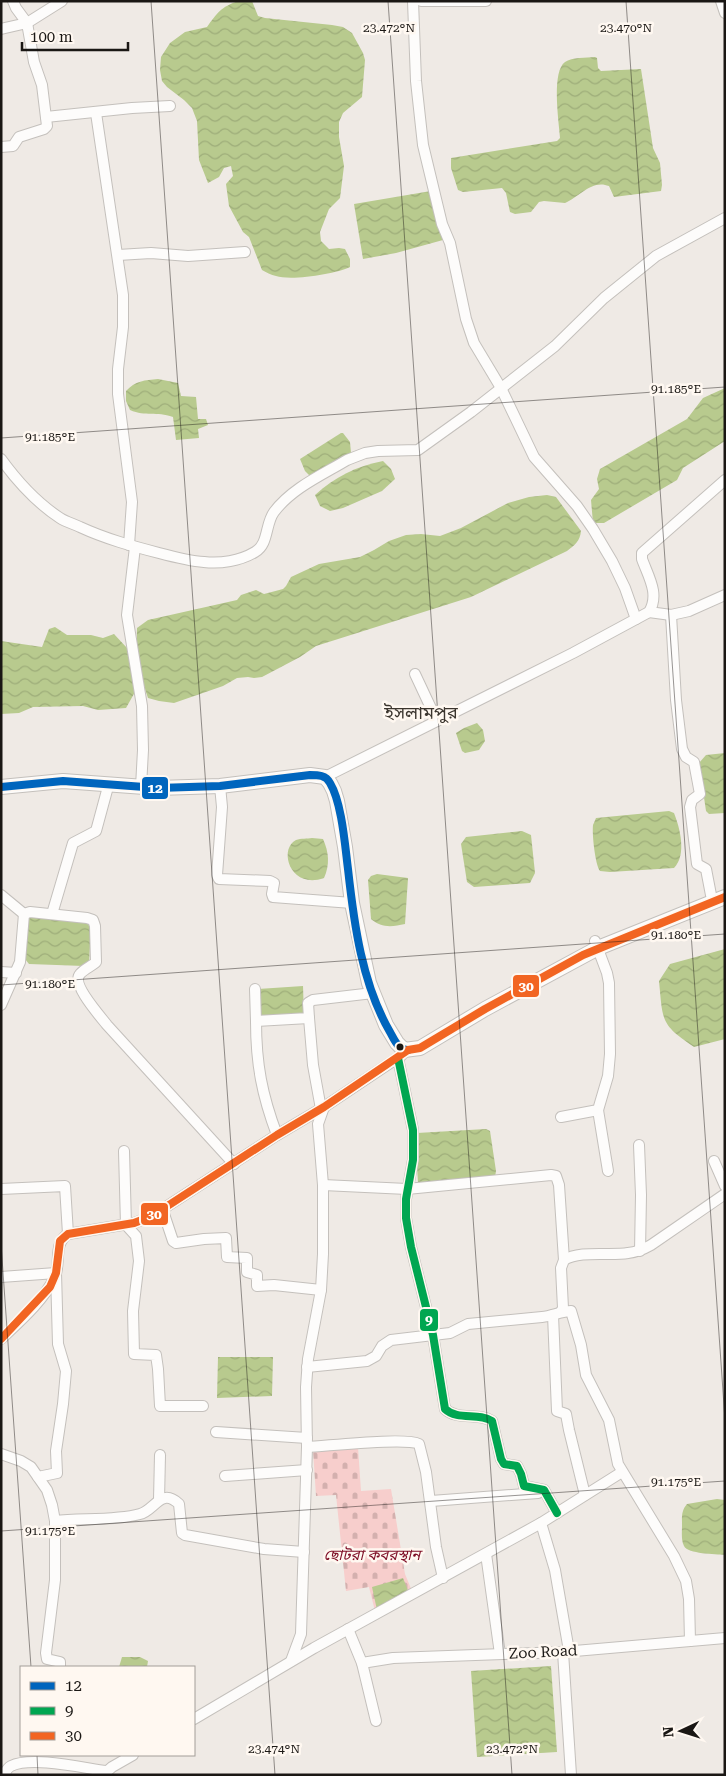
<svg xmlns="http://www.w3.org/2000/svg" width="726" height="1776" viewBox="0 0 726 1776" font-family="'Roboto Serif','Noto Sans Bengali',serif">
<defs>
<pattern id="cemetery-stones" width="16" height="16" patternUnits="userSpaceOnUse" patternTransform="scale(1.25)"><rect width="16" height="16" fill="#f7cecc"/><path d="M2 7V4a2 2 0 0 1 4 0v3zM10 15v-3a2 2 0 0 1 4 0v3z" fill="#d3b0ae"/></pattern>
<pattern id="water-waves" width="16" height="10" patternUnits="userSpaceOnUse" patternTransform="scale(1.25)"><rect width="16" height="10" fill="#b8ca8e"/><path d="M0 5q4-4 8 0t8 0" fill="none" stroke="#9ead7a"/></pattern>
</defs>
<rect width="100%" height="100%" fill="#efeae5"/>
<!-- cemetery -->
<polygon fill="url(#cemetery-stones)" points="358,1447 361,1491 391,1489 405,1574 412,1591 375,1611 369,1587 346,1591 336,1495 316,1496 313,1450"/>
<!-- water -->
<g fill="url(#water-waves)">
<path d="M238,1h14l6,15 7,2 67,7 11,2 9,6 11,20 2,7 -3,37 -19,16 -4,9v15l5,29 -4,32 -11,11 -9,23 1,9 8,8 10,-1 6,1 5,10v8c-14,7 -59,14 -74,9 -5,-1 -10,-4 -14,-6l-13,-33 -6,-5 -14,-26 -3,-22 7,-8 -2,-10 -7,2 -5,9 -11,6 -9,-23 -2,-39 -5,-13 -8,-8 -17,-13 -5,-6 -2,-11 1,-13 9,-14 15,-11 22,-5c10,-14 14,-20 31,-26z"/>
<path d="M595,57l2,1 1,10 3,3 40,-2 12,79 7,15 2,22 -1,6 -47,6 -5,-11c-17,-7 -30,11 -44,17l-21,-2 -5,1 -8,10 -16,2 -5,-2 -4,-19 -4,-5 -39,4 -5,-2 -7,-22v-10l106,-17 3,-3c-1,-15 -9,-66 5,-76 7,-5 21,-4 30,-5z"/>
<polygon points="431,191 443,240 396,253 363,259 354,204"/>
<path d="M158,379l20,4 3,13 15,1 2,22h8l2,6 -10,4 1,9 -23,2 -3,-23c-17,-6 -27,0 -43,-7l-4,-9v-10c9,-10 19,-11 32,-12z"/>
<polygon points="725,388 725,441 683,468 677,480 604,523 593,523 591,500 599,489 597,479 600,469 687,419 703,398"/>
<polygon points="341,433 343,433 350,442 351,453 311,477 305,471 300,459"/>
<path d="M383,461l8,8 4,10 -13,12 -39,17 -13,3 -10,-5 -5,-11c20,-18 41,-29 68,-34z"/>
<path d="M547,495l9,2 25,34c-1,10 -6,14 -14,20l-96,46 -155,49 -16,11 -38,20 -8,1 -6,-1 -11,1 -14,8 -49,17 -15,-2 -11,-3c-8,-23 -12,-46 -11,-70l11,-8 89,-20 4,-5 15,-5 8,4 19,-5 3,-3 5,-9 28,-13 41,-7 14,-7 15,-9 17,-6 15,-1 19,2 21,-8 47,-25 21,-6z"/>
<polygon points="55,627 67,635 91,635 103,638 114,634 127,648 135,692 126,708 98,710 83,706 33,707 19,713 1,714 1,641 42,647 49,629"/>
<polygon points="477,723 483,730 485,741 479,750 465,753 462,751 456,733 464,728"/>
<polygon points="725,753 725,813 709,814 706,811 699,763 706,755"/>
<path d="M669,811l5,2c6,15 13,42 0,55l-64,4 -10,-1c-5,-7 -8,-37 -7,-46 1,-2 2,-5 3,-7z"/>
<polygon points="522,831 531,835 535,873 530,883 474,887 467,882 461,844 466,837"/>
<path d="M312,838l11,1c6,13 7,26 1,39 -34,12 -46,-29 -28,-38 5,-2 11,-1 16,-2z"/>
<path d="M377,874l31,4 -3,46c-13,3 -24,4 -34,-5l-3,-39 3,-4z"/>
<polygon points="28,916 87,922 91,929 89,963 84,966 29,964 25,959"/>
<path d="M725,949v90l-31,8c-34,-23 -31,-26 -35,-66l11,-17z"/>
<polygon points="303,986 304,1016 260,1018 258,989"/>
<polygon points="486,1129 490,1131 496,1171 495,1177 418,1183 415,1135 417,1133"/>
<polygon points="218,1357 273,1357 272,1396 217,1398"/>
<path d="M717,1499l8,1v55c-10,-1 -37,-1 -41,-9 -3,-6 -2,-14 -2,-20 0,-9 -1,-15 5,-22z"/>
<polygon points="403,1578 409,1593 377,1610 372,1587"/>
<polygon points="122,1657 140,1657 148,1661 147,1667 119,1667"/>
<polygon points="551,1666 557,1752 477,1757 471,1671"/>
</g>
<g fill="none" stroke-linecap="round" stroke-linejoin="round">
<!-- minor casing -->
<g stroke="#c4c0bc" stroke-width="12">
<g id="minor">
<polyline points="413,1 416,81 423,145 442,224 450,243 466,319 474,343 501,388 534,457 577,506 593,529 612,561 625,588 636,619"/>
<polyline points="421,1 486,1"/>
<polyline points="721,1 725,13"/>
<polyline points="1,29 27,23 62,1"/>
<polyline points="96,113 123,295 123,327 118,369 118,394 132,502 129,545"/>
<polyline points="46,117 132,108 170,106"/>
<polyline points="1,147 13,146 19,137 44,129 47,126 42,85 34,62 27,23 16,8 13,1"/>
<polyline points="118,255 151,253 188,256 245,252"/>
<path d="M1,459c16,22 36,44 59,59 6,4 14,6 20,9 26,12 52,19 79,26 15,4 30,8 45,9 16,2 36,-1 51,-10 14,-8 10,-28 19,-40 18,-24 48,-37 73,-52l18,-7 13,-2 40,-1 53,-38 84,-66 49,-48 52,-42 69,-38"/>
<polyline points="135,547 127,615 142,706 143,750 141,787"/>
<polyline points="649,612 671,615 689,611 725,595"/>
<polyline points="671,615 676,700 682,749 686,757 694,762 700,794 692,800 690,807 697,864 706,869 711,895"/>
<polyline points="415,674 437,721"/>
<path d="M325,777l248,-124 76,-41c11,-18 -1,-36 -7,-53v-6l83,-73"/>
<polyline points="220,786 222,807 217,875 219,879 270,881 274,883 272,894 273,897 352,903"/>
<polyline points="1,895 24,914"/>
<path d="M24,914l6,-2 57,6 6,2 2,6 1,36c-4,4 -12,7 -16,12 -9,10 20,42 27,51l127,139"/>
<polyline points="52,914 73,843 96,831 109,783"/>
<polyline points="1,972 16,973"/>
<polyline points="255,989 256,1021 309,1018 308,1003 313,1000 373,993"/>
<polyline points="1,1005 20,962 24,914"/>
<polyline points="309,1018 313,1065 321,1109"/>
<path d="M256,1021c0,43 6,74 21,114"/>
<path d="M398,1058l15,72v30l-7,39v19l5,29 22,88 12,74c13,12 33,3 47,12l9,38 3,5 13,2 4,8 3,12 20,4 13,23"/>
<polyline points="598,1110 608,1171"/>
<polyline points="561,1117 598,1110 608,1076 610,1054 609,983 607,973 595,941"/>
<polyline points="639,1145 641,1195 640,1251"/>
<polyline points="124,1151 126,1225 136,1236 139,1261 133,1311 134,1354 156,1355 158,1369 160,1406 203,1406"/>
<polyline points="714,1161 725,1186"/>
<polyline points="323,1185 407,1189 551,1175 556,1176 559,1185 564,1260"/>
<polyline points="1,1189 65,1186 68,1234"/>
<polyline points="163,1211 173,1241 176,1243 204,1239 226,1238 227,1257 247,1258 247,1272 257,1275 257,1286 274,1285 321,1290"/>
<polyline points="1,1277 56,1273 58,1344 66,1371 63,1404 56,1451 57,1473 38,1477"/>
<path d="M561,1312l2,-4 -2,-40 3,-8c16,-10 45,-4 64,-7 9,-1 16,-4 23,-8l74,-51"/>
<polyline points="553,1315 557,1411 566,1414 569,1430 585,1495"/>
<path d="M1,1339c19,-18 42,-38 54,-62 6,-15 -2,-33 13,-43l66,-11 18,-7 125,-81 47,-28 78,-52"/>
<path d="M307,1367l60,-6 9,-5 6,-10 9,-6 59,-7 18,-9 74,-7c10,-1 20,-6 29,-6l10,34 5,30 23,45 9,44 56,92 12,25 3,18 1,42"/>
<polyline points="216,1432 307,1438"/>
<path d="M307,1447c21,-1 98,-10 112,-3l7,28 10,75 7,31"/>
<polyline points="1,1454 21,1461 31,1467 47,1490 52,1505 55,1521 55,1580 46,1653 47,1659 60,1662 60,1667"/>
<polyline points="225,1476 307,1470"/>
<polyline points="159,1500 160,1455"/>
<polyline points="431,1501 538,1493"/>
<path d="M55,1521c26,-3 60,0 85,-7 15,-4 21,-27 39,-10l3,29 3,2 79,14 40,3"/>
<polyline points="541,1523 555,1570 569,1651"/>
<polyline points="486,1554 500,1654"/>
<polyline points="348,1629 362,1663 376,1721"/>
<polyline points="563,1652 571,1775"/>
<polyline points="291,1661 301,1634 307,1447 306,1387 308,1359 321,1290 323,1254 323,1185 318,1124 324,1107"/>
<polyline points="362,1663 393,1658 563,1652 725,1638"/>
<polyline points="194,1719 314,1648 541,1523 622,1472"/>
<path d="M4,1775c2,-4 3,-7 7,-9 21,-10 72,2 95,5"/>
<polyline points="103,1775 112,1767 133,1755"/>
</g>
</g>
<!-- highway casing -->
<g stroke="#c4c0bc" stroke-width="16">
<polyline id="highway" points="1,787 63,781 158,788 220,786 310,775 325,777 330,783 334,791 337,801 345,847 352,903 369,983 386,1025 397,1043 404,1050 420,1048 485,1009 598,948 725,897"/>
</g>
<!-- minor -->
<use href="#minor" stroke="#fdfcfb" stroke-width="10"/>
<!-- highway -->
<use href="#highway" stroke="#fdfcfb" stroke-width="14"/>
<!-- bus-1 casing -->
<g stroke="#fff8f1" stroke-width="11">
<path id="bus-1" d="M1,787l62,-6 95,7 62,-2 90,-11c8,0 16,0 20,8 12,20 15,63 18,86 6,55 14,115 42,163 4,7 8,18 18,18"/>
</g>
<!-- bus-2 casing -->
<g stroke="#fff8f1" stroke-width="11">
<path id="bus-2" d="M398,1058l15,72v30l-7,39v19l5,29 22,88 12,74c13,12 33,3 47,12l9,38 3,5 13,2 4,8 3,12 20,4 13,23"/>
</g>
<!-- bus-3 casing -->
<g stroke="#fff8f1" stroke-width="11">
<polyline id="bus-3" points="1,1339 50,1287 56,1273 60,1241 68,1234 134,1223 152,1216 277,1135 324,1107 408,1050 420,1048 485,1009 583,955 725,897"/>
</g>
<!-- bus-1 -->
<use href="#bus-1" stroke="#0065bd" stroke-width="8"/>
<!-- bus-2 -->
<use href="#bus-2" stroke="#00a651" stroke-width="8"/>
<!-- bus-3 -->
<use href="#bus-3" stroke="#f26522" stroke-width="8"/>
</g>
<!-- ticks -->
<path fill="none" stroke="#1a1714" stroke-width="1" stroke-opacity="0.45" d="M151,1l124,1774M388,1l124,1774M626,1l99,1419M1,438l724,-51M1,985l724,-51M1,1244l30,423M1,1531l724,-50M37,1755l1,20"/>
<!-- markers -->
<circle fill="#1a1714" stroke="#fff8f1" stroke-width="2" cx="400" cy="1047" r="4.5"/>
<g text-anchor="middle" stroke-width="5" stroke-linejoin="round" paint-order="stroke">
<!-- park labels -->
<g font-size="15" font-style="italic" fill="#7d0c24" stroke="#fff8f1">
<text x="372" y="1560">ছোটরা কবরস্থান</text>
</g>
<!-- street labels -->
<g font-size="15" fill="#1a1714" stroke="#fff8f1">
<text transform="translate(543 1652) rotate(-3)" y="5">Zoo Road</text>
</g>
<!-- quarter labels -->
<g font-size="18" fill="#3b352e" stroke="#fff8f1">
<text x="421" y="719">ইসলামপুর</text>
</g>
</g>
<g font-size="12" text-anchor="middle" fill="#1a1714" stroke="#fff8f1" stroke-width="5" stroke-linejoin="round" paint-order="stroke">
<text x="389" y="32">23.472°N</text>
<text x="626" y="32">23.470°N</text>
<text x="676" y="393">91.185°E</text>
<text x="50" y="441">91.185°E</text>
<text x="676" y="939">91.180°E</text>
<text x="50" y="988">91.180°E</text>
<text x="676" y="1486">91.175°E</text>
<text x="50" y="1535">91.175°E</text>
<text x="274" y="1753">23.474°N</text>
<text x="512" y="1753">23.472°N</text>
</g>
<g stroke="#fff8f1" stroke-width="2">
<rect x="141" y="776" width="28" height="24" rx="5" fill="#0065bd"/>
<rect x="512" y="974" width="28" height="24" rx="5" fill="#f26522"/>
<rect x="140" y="1202" width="29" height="24" rx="5" fill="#f26522"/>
<rect x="419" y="1308" width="20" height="24" rx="5" fill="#00a651"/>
</g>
<g font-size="14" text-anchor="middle" font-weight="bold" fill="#fff">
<text x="155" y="793">12</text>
<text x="526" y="991">30</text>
<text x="154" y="1219">30</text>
<text x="429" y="1324">9</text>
</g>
<!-- border -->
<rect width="726" height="1776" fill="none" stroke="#1a1714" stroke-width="5"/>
<!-- legend -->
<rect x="20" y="1666" width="175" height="90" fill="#fff8f1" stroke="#a39e99"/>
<rect x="30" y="1682" width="25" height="8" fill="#0065bd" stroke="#a39e99"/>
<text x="65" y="1691" font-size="15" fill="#1a1714">12</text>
<rect x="30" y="1707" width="25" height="8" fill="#00a651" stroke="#a39e99"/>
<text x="65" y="1716" font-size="15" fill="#1a1714">9</text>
<rect x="30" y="1732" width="25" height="8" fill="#f26522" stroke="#a39e99"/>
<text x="65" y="1741" font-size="15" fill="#1a1714">30</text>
<!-- north arrow -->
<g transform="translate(681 1731) rotate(266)" stroke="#fff8f1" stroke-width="4" paint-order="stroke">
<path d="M0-4L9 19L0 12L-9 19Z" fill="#1a1714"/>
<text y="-8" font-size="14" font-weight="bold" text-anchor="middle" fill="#1a1714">N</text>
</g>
<!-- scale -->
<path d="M22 42v8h106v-8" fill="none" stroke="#1a1714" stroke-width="2.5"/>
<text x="30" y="42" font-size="15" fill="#1a1714" stroke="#fff8f1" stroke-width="4" paint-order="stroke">100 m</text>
</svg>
